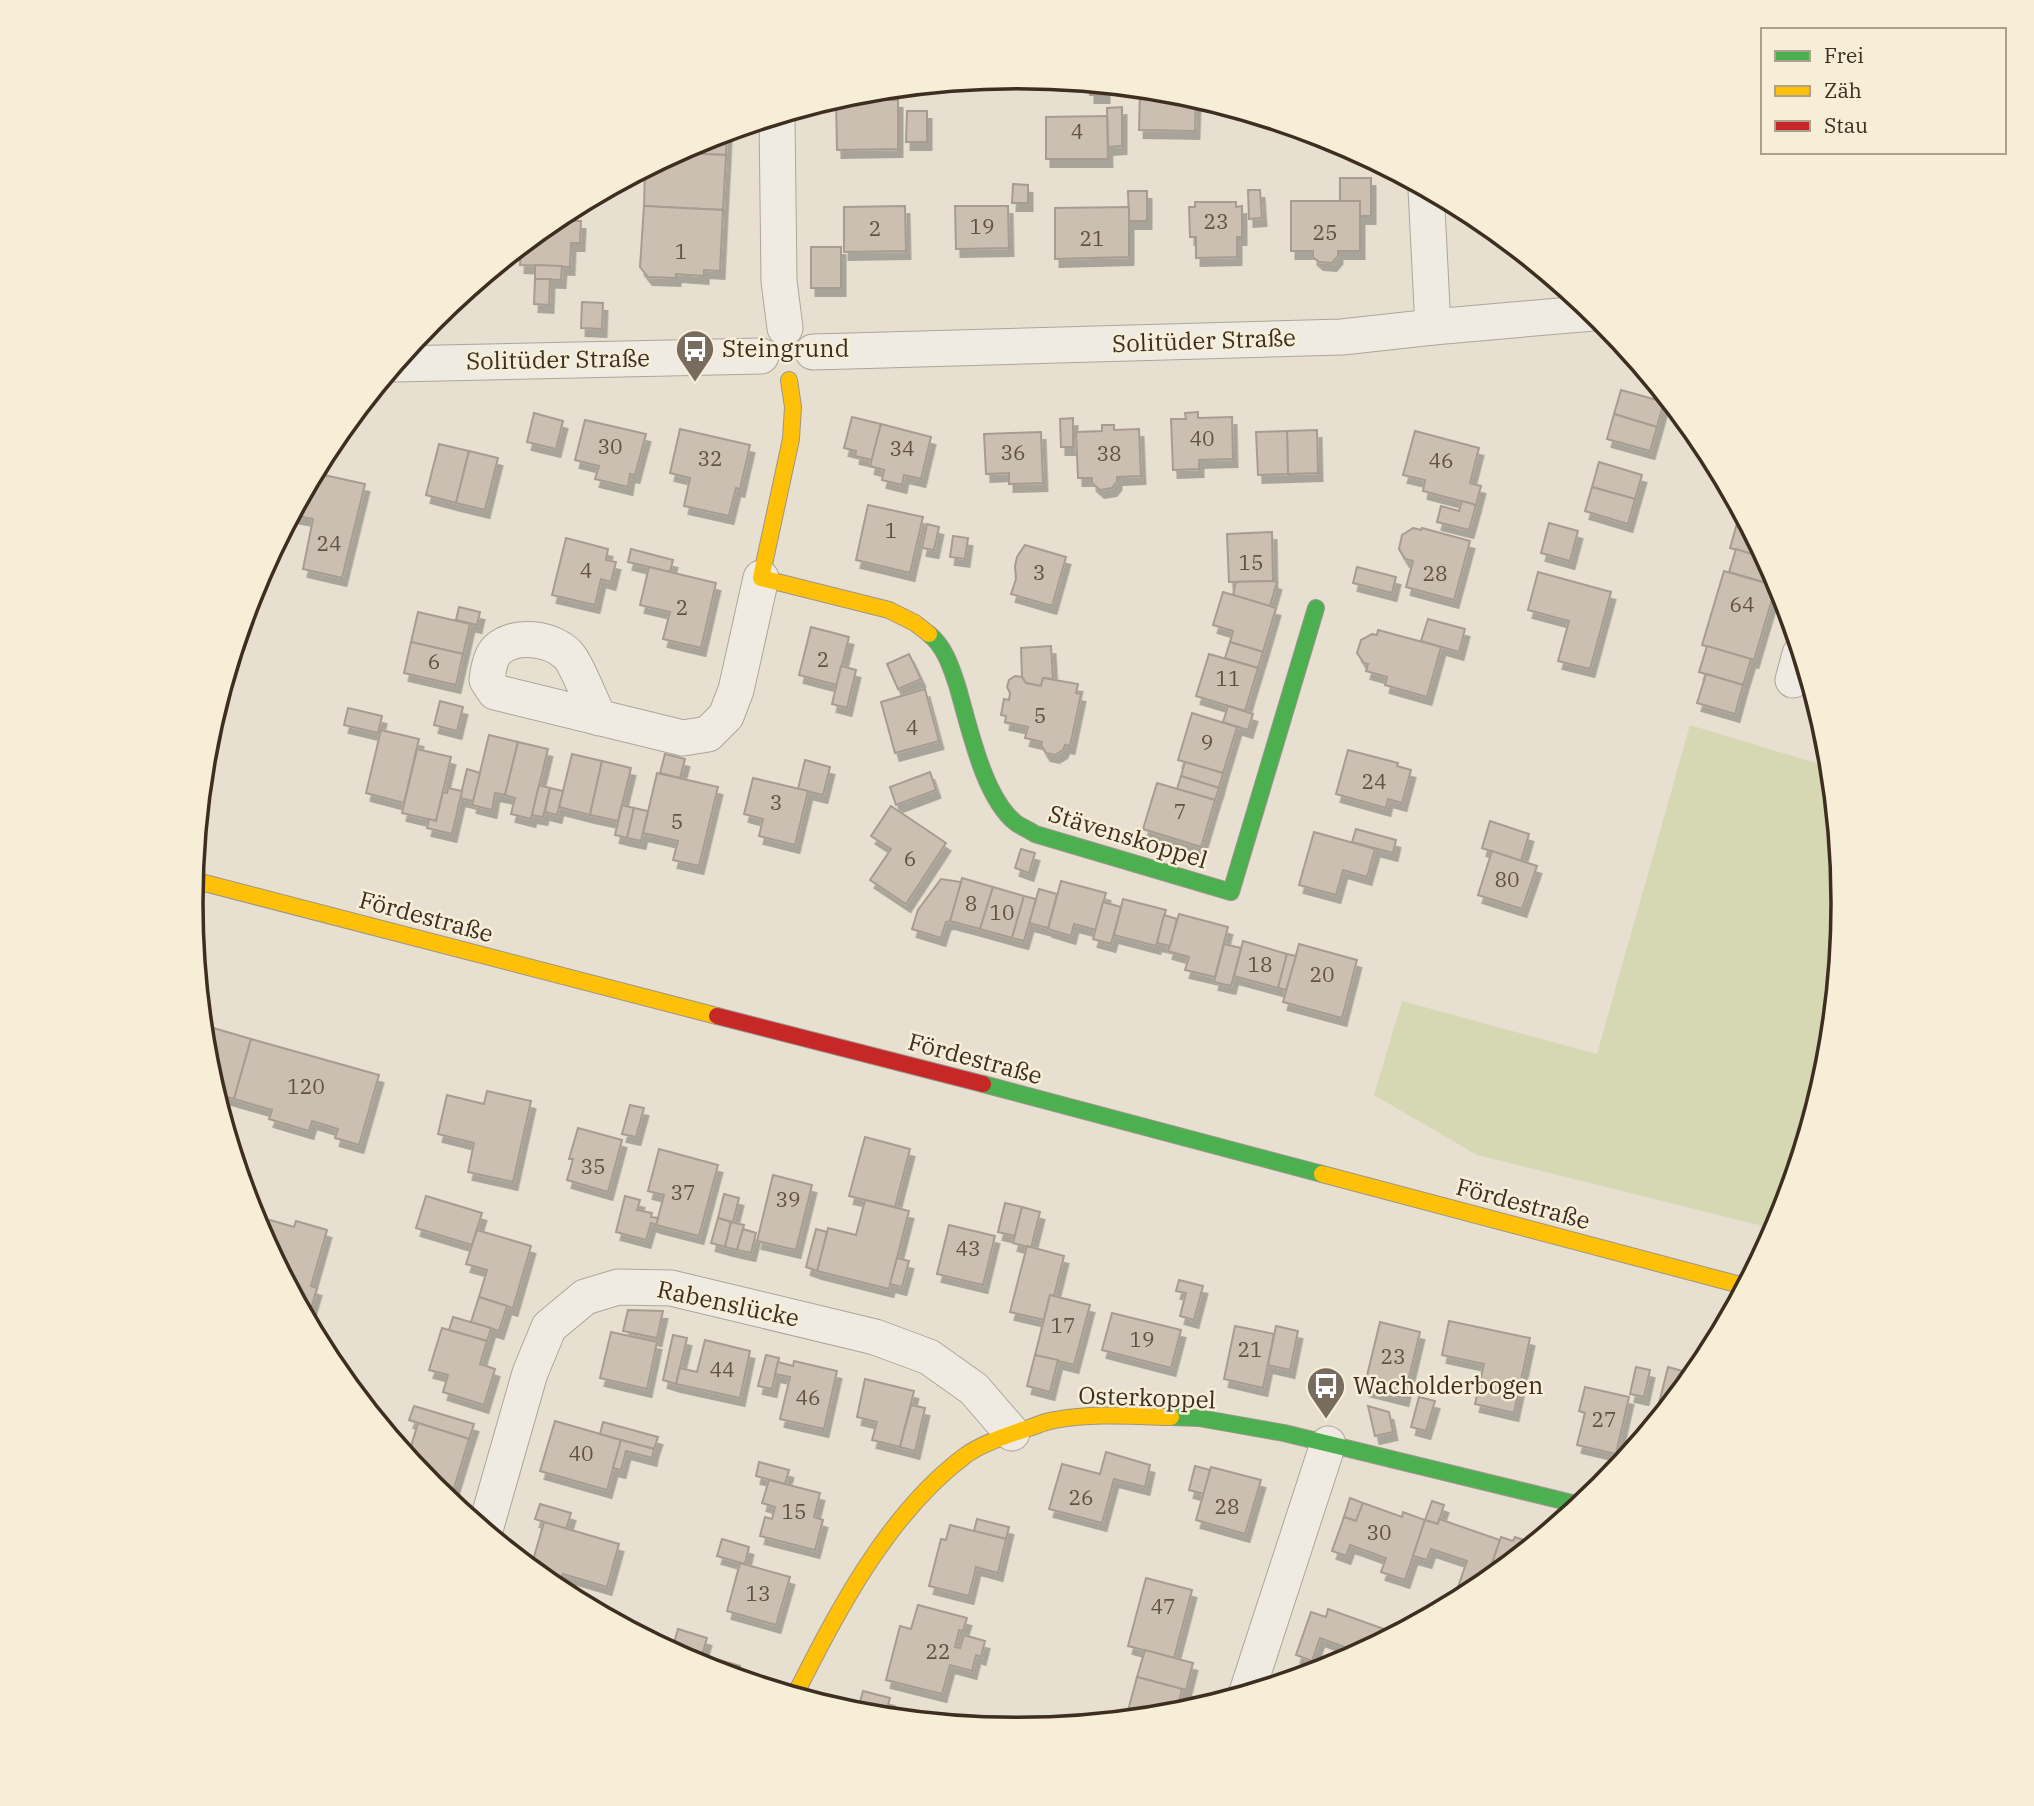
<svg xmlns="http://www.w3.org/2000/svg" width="2034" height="1806" viewBox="0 0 2034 1806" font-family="'IBM Plex Serif',serif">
<defs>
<filter id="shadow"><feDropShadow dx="4.5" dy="8" stdDeviation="0" flood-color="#0004"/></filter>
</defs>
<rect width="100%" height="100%" fill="#e7e0d1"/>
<!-- green -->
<polygon fill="#d6d7b3" points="1690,725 1819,764 1831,776 1843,903 1827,1065 1780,1219 1775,1229 1477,1155 1374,1095 1402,1001 1597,1054"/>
<!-- building -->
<g fill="#cbbfb2" stroke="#a89c90" stroke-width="2" filter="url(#shadow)">
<polygon points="1090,84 1105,86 1105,95 1090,95"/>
<polygon points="1140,89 1179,93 1196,98 1195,131 1139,130"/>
<polygon points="851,94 881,94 881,100 898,100 898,149 837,150 836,100 849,100 848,95"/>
<polygon points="1122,107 1122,146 1108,147 1107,108"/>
<polygon points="907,111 927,111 927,142 906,142"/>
<polygon points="1107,116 1108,159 1046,159 1046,117"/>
<polygon points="727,132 726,155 677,153 701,140"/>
<polygon points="677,153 726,155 723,210 644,206 645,170"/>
<polygon points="1340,178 1371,178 1371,216 1360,216 1360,201 1340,201"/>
<polygon points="1013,184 1028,185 1028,203 1012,203"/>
<polygon points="1248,190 1260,190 1262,218 1249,219"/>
<polygon points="1128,191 1147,191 1147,221 1129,221"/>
<polygon points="1291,201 1360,201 1360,251 1338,251 1338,256 1332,263 1319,262 1313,257 1313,251 1291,251"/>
<polygon points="1195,202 1236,202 1236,207 1242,206 1242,237 1237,237 1237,257 1196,258 1196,237 1190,237 1189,207 1195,207"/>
<polygon points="644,206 723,210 720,271 704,270 704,276 676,274 676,278 648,277 640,267"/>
<polygon points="905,206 906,251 844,252 844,207"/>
<polygon points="955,206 1008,206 1009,248 956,249"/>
<polygon points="1129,207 1129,257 1055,259 1055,208"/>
<polygon points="572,209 571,221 581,221 580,243 571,243 570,267 520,265 521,247 558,216"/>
<rect x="811" y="247" width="30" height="41"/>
<polygon points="535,265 562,266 561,280 535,279"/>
<polygon points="535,279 550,279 549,305 534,304"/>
<polygon points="582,302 603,303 602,329 581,328"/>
<polygon points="1621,390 1664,402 1657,427 1614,414"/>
<polygon points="1198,412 1198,418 1232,417 1233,459 1199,460 1199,469 1173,470 1171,419 1186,419 1185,413"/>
<polygon points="534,413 563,421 556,449 527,442"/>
<polygon points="1614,414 1657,427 1650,451 1607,439"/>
<polygon points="852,417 881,424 872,460 855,456 856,451 844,448"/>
<polygon points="1073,418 1073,447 1061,447 1060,419"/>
<polygon points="585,420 646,434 635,475 630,474 628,487 595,479 599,466 575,460"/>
<polygon points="881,424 931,437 921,479 904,475 902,485 882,480 884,470 870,466"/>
<polygon points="1102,425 1114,425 1114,430 1139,429 1141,476 1117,477 1117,482 1112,488 1100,490 1092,483 1092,478 1078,478 1076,432 1102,431"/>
<polygon points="680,429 750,445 740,489 736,488 729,516 684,506 690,478 670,473"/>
<polygon points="1317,430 1318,473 1288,474 1287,431"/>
<polygon points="1287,431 1288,474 1258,475 1256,432"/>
<polygon points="1415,431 1479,448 1470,483 1481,486 1476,505 1423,491 1425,480 1403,475"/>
<polygon points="1041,432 1043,483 1009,484 1009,473 986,474 984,434"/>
<polygon points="439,444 469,451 456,503 426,495"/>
<polygon points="469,451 498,458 485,510 456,503"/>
<polygon points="1599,462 1642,475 1635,499 1592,487"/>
<polygon points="315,473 365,484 342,578 303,569 313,519 292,515"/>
<polygon points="1592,487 1635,499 1628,524 1585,511"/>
<polygon points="1462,501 1476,505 1469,530 1437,522 1441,506 1459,511"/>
<polygon points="868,505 923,517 910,573 856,560"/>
<polygon points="1740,513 1764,558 1730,548"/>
<polygon points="1549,523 1578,531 1570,561 1541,553"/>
<polygon points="927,524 939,527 934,550 922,548"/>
<polygon points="1413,528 1421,530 1422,528 1470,541 1454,600 1406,587 1413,561 1405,559 1399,549 1402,535"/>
<polygon points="1272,532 1273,581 1229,582 1227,534"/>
<polygon points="953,536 968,538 965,559 950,557"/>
<polygon points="566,538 608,549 606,560 616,562 611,582 601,579 595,605 552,595"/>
<polygon points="1025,545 1066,557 1052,606 1011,594 1016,579 1015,566 1017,557"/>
<polygon points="631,549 673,560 670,572 628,562"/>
<polygon points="1736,549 1764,558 1773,573 1770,584 1729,572"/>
<polygon points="649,567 716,583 701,648 663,639 670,612 640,605"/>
<polygon points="1357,567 1396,577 1392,593 1353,583"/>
<polygon points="1724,571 1776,586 1754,660 1702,645"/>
<polygon points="1538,572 1611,592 1590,669 1558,661 1569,621 1528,610"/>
<polygon points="1273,581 1277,582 1270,606 1233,595 1236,582"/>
<polygon points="1223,592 1276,608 1263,652 1230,642 1233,631 1213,625"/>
<polygon points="459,607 480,612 477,625 456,620"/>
<polygon points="418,612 470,624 463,654 411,642"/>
<polygon points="1428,619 1465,629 1459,652 1421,641"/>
<polygon points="811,627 849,637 837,685 799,675"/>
<polygon points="1378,630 1441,647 1427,697 1385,685 1387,677 1366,671 1368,664 1364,663 1357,653 1361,640 1372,634 1377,635"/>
<polygon points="411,642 463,654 456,685 404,673"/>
<polygon points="1230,642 1263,652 1258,668 1225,658"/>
<polygon points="1051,646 1053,679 1043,678 1041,686 1026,683 1022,677 1021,648"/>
<polygon points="1707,646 1751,659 1743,685 1699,672"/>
<polygon points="909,654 921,679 898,689 887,664"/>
<polygon points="1209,654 1258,668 1245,711 1196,696"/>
<polygon points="841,666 856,670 847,708 832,704"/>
<polygon points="1706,674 1743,685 1735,714 1697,703"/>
<polygon points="1015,676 1022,677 1026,683 1041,686 1043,678 1078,684 1076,693 1081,694 1070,746 1065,745 1063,750 1055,755 1046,753 1041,745 1042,742 1025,738 1028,727 1005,722 1006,716 1001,715 1004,699 1009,700 1010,693 1007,687 1009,680"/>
<polygon points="925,689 939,741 895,753 881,702"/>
<polygon points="440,701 463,707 457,731 434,725"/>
<polygon points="1228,706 1253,714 1248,730 1223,722"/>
<polygon points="348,708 382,716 378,733 344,725"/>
<polygon points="1192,713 1237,727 1223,773 1178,760"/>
<polygon points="381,730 419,739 404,803 366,793"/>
<polygon points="489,735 518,742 505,795 495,793 492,810 472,805"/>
<polygon points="518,742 548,749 531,819 511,814 515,798 505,795"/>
<polygon points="417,749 451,757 436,821 402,813"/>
<polygon points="1348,750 1398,763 1397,766 1411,770 1402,803 1388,799 1386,808 1336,794"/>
<polygon points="572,754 602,761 590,815 559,807"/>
<polygon points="665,754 685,759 680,778 660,773"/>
<polygon points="805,760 830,767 823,795 798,789"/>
<polygon points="602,761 631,768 618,821 590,815"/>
<polygon points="1185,762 1223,773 1219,788 1181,776"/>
<polygon points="467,769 480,773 473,801 460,798"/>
<polygon points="930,772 936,790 896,805 890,787"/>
<polygon points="657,773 718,787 699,866 673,860 678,841 643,833"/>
<polygon points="1181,776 1219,788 1215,800 1177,789"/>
<polygon points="753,778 808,791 795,845 759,836 763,819 744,814"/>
<polygon points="1157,783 1215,800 1201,847 1143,829"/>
<polygon points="539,785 550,788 543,817 532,815"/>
<polygon points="448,788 462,791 452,834 427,828 429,819 436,821 443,792 447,793"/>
<polygon points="550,788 563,791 557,815 545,812"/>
<polygon points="622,805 634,808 627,838 615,835"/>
<polygon points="891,806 946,843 906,904 870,880 891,849 871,836"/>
<polygon points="634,808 648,811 641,841 627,838"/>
<polygon points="1490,821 1529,834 1521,861 1482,848"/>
<polygon points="1356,829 1396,840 1393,853 1352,842"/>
<polygon points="1314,832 1375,849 1367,877 1343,870 1336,895 1299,885"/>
<polygon points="1021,849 1035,853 1029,873 1015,868"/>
<polygon points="1492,851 1537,866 1522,909 1478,895"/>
<polygon points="962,878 993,887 980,929 950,921"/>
<polygon points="941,879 961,882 950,921 946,922 941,938 912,929 918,910"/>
<polygon points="1061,881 1106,893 1096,930 1074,924 1071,936 1048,929"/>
<polygon points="993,887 1024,896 1012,938 980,929"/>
<polygon points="1039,889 1057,894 1048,928 1029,923"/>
<polygon points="1024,896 1036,899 1024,941 1012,938"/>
<polygon points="1123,899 1166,910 1156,946 1114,935"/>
<polygon points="1103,902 1121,907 1111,944 1093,939"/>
<polygon points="1179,914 1228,927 1215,977 1185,970 1189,957 1168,951"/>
<polygon points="1164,915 1177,919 1170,946 1157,943"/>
<polygon points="1243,941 1287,954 1278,988 1234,976"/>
<polygon points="1224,944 1241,948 1231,986 1214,982"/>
<polygon points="1299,944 1357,960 1342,1018 1283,1002"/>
<polygon points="1287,954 1296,956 1286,990 1278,988"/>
<polygon points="203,1025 251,1039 234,1099 216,1094 207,1064"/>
<polygon points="251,1039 379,1075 359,1145 335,1138 338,1129 312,1121 309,1131 269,1119 272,1110 234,1099"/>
<polygon points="487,1091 531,1101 513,1182 468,1172 474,1143 438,1134 447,1095 484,1104"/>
<polygon points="630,1105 644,1108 636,1137 622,1134"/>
<polygon points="578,1128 622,1140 608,1192 567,1180 573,1159 569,1159"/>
<polygon points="865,1137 910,1149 895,1207 849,1196"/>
<polygon points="659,1149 718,1165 699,1236 656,1225 664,1195 648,1191"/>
<polygon points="773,1175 812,1185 796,1250 757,1241"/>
<polygon points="724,1194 739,1198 733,1222 718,1218"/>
<polygon points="426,1196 482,1213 472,1245 416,1228"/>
<polygon points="625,1196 640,1200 637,1210 652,1213 651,1217 658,1218 656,1225 651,1223 646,1240 616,1232"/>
<polygon points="865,1200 909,1211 889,1289 817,1271 828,1228 856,1235"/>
<polygon points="1005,1203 1022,1207 1015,1236 998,1232"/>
<polygon points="1022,1207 1040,1212 1031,1248 1013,1243"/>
<polygon points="718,1218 731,1222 725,1247 711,1243"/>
<polygon points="270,1220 294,1227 296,1221 327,1230 311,1286 317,1288 309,1316 315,1318 312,1329 257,1225 267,1228"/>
<polygon points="731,1222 744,1225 737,1250 725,1247"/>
<polygon points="949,1225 995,1236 983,1285 937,1274"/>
<polygon points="743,1229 756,1233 751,1253 737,1250"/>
<polygon points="816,1229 827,1232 817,1271 806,1267"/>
<polygon points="477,1230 531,1246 513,1308 479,1297 487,1270 466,1264"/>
<polygon points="1027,1246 1064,1256 1054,1296 1050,1295 1044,1320 1010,1312"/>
<polygon points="897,1258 909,1261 902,1287 890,1284"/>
<polygon points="1179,1280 1203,1286 1194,1320 1180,1316 1186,1293 1176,1291"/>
<polygon points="1050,1295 1090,1305 1074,1365 1035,1355"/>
<polygon points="479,1297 507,1306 499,1331 471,1322"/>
<polygon points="628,1310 663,1311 657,1338 623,1331"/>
<polygon points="1112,1313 1181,1330 1171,1368 1102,1350"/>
<polygon points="453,1317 491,1328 487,1341 449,1330"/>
<polygon points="1449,1321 1530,1338 1514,1413 1475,1404 1484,1364 1442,1355"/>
<polygon points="1380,1322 1420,1332 1404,1398 1364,1388"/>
<polygon points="1235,1326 1274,1334 1263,1388 1224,1379"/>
<polygon points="1276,1326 1298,1331 1290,1370 1268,1365"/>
<polygon points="442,1328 487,1341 480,1364 495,1369 484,1405 443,1392 448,1375 429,1370"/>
<polygon points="611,1332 657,1342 647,1389 600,1378"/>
<polygon points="673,1335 687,1338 676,1384 663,1380"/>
<polygon points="705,1340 750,1351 740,1398 676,1384 680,1368 697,1372"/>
<polygon points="766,1355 779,1358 772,1389 758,1386"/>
<polygon points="1035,1355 1058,1360 1050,1392 1027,1386"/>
<polygon points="794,1361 837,1371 824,1429 780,1419 790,1377 775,1374 778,1362 793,1366"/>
<polygon points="1636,1367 1650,1370 1644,1397 1630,1394"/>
<polygon points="1668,1367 1694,1374 1666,1409 1658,1407"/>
<polygon points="865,1379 914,1391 900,1447 872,1440 877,1422 857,1417"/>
<polygon points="1585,1387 1629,1397 1616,1454 1577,1445 1585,1413 1579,1411"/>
<polygon points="1419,1397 1435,1401 1426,1431 1411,1427"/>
<polygon points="911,1405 925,1408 915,1451 900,1447"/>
<polygon points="414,1406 474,1424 469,1439 409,1420"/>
<polygon points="1368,1406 1389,1412 1393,1432 1375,1436"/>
<polygon points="555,1421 621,1440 607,1490 540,1471"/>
<polygon points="603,1422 658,1437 654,1449 600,1434"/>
<polygon points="418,1423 469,1439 450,1501 433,1487 418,1468 421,1457 409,1453"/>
<polygon points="1638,1429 1647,1430 1634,1447"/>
<polygon points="621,1440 654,1449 652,1458 626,1451 621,1470 613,1468"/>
<polygon points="1106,1452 1150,1465 1145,1487 1114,1479 1102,1523 1049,1509 1062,1464 1100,1474"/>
<polygon points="759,1462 789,1470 785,1484 756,1476"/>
<polygon points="1195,1466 1210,1470 1204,1494 1189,1490"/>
<polygon points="1211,1467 1261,1480 1245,1534 1196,1520"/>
<polygon points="769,1480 820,1493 814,1517 823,1520 815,1550 760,1536 765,1517 772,1519 775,1507 762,1503"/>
<polygon points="1350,1498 1363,1503 1356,1521 1344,1517"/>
<polygon points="1432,1501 1444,1505 1438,1524 1425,1520"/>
<polygon points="1363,1503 1402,1517 1403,1512 1425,1520 1405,1580 1381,1572 1386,1558 1350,1545 1346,1556 1332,1551 1344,1517 1356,1521"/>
<polygon points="540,1504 571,1513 566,1529 535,1519"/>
<polygon points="977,1519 1009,1527 1006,1539 974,1531"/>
<polygon points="1439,1519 1500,1540 1486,1581 1472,1592 1458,1587 1467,1561 1431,1549 1427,1560 1413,1556 1425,1520 1438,1524"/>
<polygon points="544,1522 619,1544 607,1587 563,1574 559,1588 554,1586 535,1571 536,1566 532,1564"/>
<polygon points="950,1525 1006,1539 998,1573 976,1567 969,1596 929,1586 941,1539 946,1540"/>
<polygon points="1501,1537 1513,1541 1515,1537 1532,1543 1486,1581"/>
<polygon points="722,1539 749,1547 745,1564 717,1556"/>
<polygon points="740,1563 790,1577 776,1625 727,1611"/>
<polygon points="1146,1578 1192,1590 1174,1658 1128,1646"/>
<polygon points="918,1605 967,1618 963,1631 959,1630 955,1647 960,1648 964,1635 985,1641 981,1657 976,1655 972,1671 950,1665 942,1694 886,1680 900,1626 911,1629"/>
<polygon points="1328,1609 1387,1630 1384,1639 1354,1655 1355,1651 1320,1638 1312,1661 1296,1655 1311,1612 1326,1617"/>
<polygon points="678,1629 707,1638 702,1655 740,1666 737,1677 701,1666 672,1650"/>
<polygon points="1145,1650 1193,1663 1186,1690 1137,1677"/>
<polygon points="1137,1677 1182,1689 1176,1713 1126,1718"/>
<polygon points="863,1691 890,1698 886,1712 859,1705"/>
<polygon points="859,1705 886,1712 912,1719 857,1713"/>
</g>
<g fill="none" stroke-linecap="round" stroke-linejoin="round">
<!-- street casing -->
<g stroke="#ada599" stroke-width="37">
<g id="street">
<polyline points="777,117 779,281 785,328"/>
<polyline points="1426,189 1433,327"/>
<polyline points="813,352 1342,337 1433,327 1593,313"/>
<polyline points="396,364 761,356"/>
<polyline points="1793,680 1800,654"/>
<path d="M599,718c-7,-14 -23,-55 -31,-63 -16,-17 -53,-22 -71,-5 -7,7 -9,21 -10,30l8,12 188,46 25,-4 18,-18 10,-26 25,-112"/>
<polyline points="485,1530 530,1373 549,1327 585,1297 618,1287 671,1288 875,1337 929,1357 974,1389 1012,1433"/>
<polyline points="1247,1692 1328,1444"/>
</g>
</g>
<!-- fast casing -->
<g stroke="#9c958a" stroke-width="18">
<g id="fast">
<path d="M929,634c16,13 22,33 28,51 12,40 26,112 59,138 6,4 13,7 19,11l196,58 85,-284"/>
<polyline points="983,1084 1322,1174"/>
<polyline points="1171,1417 1199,1418 1284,1433 1580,1505"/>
</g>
</g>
<!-- slow casing -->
<g stroke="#9c958a" stroke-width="18">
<g id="slow">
<polyline points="789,380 793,407 791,439 761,578 889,610 915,623 929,634"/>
<polyline points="193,880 717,1016"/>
<polyline points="1322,1174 1744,1286"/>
<path d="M795,1695c43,-85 93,-182 171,-240 17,-12 44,-21 63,-27 9,-3 17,-7 26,-8 38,-7 77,-4 116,-3"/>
</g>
</g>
<!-- jam casing -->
<g stroke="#9c958a" stroke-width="18">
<polyline id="jam" points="717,1016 983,1084"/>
</g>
<!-- street -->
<use href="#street" stroke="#efebe3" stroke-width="35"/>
<!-- fast -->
<use href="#fast" stroke="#4caf50" stroke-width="16"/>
<!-- slow -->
<use href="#slow" stroke="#ffc107" stroke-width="16"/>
<!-- jam -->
<use href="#jam" stroke="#c62828" stroke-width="16"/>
</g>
<!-- icons -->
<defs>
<g id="bus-pin" transform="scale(2.0125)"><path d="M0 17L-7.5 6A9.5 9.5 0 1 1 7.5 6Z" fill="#786c5e" stroke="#f7eed8"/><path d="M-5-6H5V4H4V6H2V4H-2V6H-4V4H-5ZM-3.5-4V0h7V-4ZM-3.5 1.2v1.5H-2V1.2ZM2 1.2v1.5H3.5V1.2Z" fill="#fff"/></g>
</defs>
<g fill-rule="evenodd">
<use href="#bus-pin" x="695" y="349"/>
<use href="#bus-pin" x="1326" y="1386"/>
</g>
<g text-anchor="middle" stroke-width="5" stroke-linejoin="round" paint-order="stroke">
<!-- number labels -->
<g font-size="21" fill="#605244">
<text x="1077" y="139">4</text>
<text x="1216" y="229">23</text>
<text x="982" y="234">19</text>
<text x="875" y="236">2</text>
<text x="1325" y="240">25</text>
<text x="1092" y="246">21</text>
<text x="681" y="259">1</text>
<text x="1202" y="446">40</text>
<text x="610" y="454">30</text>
<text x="902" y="456">34</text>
<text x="1013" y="460">36</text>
<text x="1109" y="461">38</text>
<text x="710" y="466">32</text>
<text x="1441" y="468">46</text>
<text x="891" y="538">1</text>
<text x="329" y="551">24</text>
<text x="1251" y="570">15</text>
<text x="586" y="578">4</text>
<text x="1039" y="580">3</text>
<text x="1435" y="581">28</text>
<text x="1742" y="612">64</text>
<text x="682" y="615">2</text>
<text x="823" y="667">2</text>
<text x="434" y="669">6</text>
<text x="1228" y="686">11</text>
<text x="1040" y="723">5</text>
<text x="912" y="735">4</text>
<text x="1207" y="750">9</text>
<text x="1374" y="789">24</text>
<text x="776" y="810">3</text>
<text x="1180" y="819">7</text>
<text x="677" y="829">5</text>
<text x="910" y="866">6</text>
<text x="1507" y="887">80</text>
<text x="971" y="911">8</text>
<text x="1002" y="920">10</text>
<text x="1260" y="972">18</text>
<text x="1322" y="982">20</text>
<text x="306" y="1094">120</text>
<text x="593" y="1174">35</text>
<text x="683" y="1200">37</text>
<text x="788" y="1207">39</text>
<text x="968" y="1256">43</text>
<text x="1063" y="1333">17</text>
<text x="1142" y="1347">19</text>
<text x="1250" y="1357">21</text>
<text x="1393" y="1364">23</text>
<text x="722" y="1377">44</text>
<text x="808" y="1405">46</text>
<text x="1604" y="1427">27</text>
<text x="581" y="1461">40</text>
<text x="1081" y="1505">26</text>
<text x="1227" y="1514">28</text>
<text x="794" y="1519">15</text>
<text x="1379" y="1540">30</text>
<text x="758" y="1601">13</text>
<text x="1163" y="1614">47</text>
<text x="938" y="1659">22</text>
</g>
<!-- street labels -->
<g font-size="24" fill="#3d2e20" stroke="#f7eed8">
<text transform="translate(1204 341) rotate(-2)" y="8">Solitüder Straße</text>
<text transform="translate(558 360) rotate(-1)" y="8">Solitüder Straße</text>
<text transform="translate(1128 837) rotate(17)" y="8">Stävenskoppel</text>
<text transform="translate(426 917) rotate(15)" y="8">Fördestraße</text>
<text transform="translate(975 1059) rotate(15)" y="8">Fördestraße</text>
<text transform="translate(1523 1204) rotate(15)" y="8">Fördestraße</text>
<text transform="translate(728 1304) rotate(12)" y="8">Rabenslücke</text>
<text transform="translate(1147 1398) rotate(2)" y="8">Osterkoppel</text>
</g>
<!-- poi labels -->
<g font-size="24" fill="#3d2e20" stroke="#f7eed8" text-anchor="start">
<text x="722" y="357">Steingrund</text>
<text x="1353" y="1394">Wacholderbogen</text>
</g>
</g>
<!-- crop -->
<path d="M0 0H2034V1806H0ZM203 903a814 814 0 1 1 1628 0a814 814 0 1 1-1628 0Z" fill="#f7eed8" fill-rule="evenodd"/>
<path fill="none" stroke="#3d2e20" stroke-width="3.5" d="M203 903a814 814 0 1 1 1628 0a814 814 0 1 1-1628 0Z"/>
<!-- legend -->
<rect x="1761" y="28" width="245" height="126" fill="#f7eed8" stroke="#ada18e" stroke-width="2"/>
<rect x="1775" y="51" width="35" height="10" fill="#4caf50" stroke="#ada18e" stroke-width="2"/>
<text x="1824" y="63" font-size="21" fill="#3d2e20">Frei</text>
<rect x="1775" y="86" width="35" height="10" fill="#ffc107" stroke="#ada18e" stroke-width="2"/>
<text x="1824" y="98" font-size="21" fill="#3d2e20">Zäh</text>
<rect x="1775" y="121" width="35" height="10" fill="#c62828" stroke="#ada18e" stroke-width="2"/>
<text x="1824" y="133" font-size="21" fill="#3d2e20">Stau</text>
</svg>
